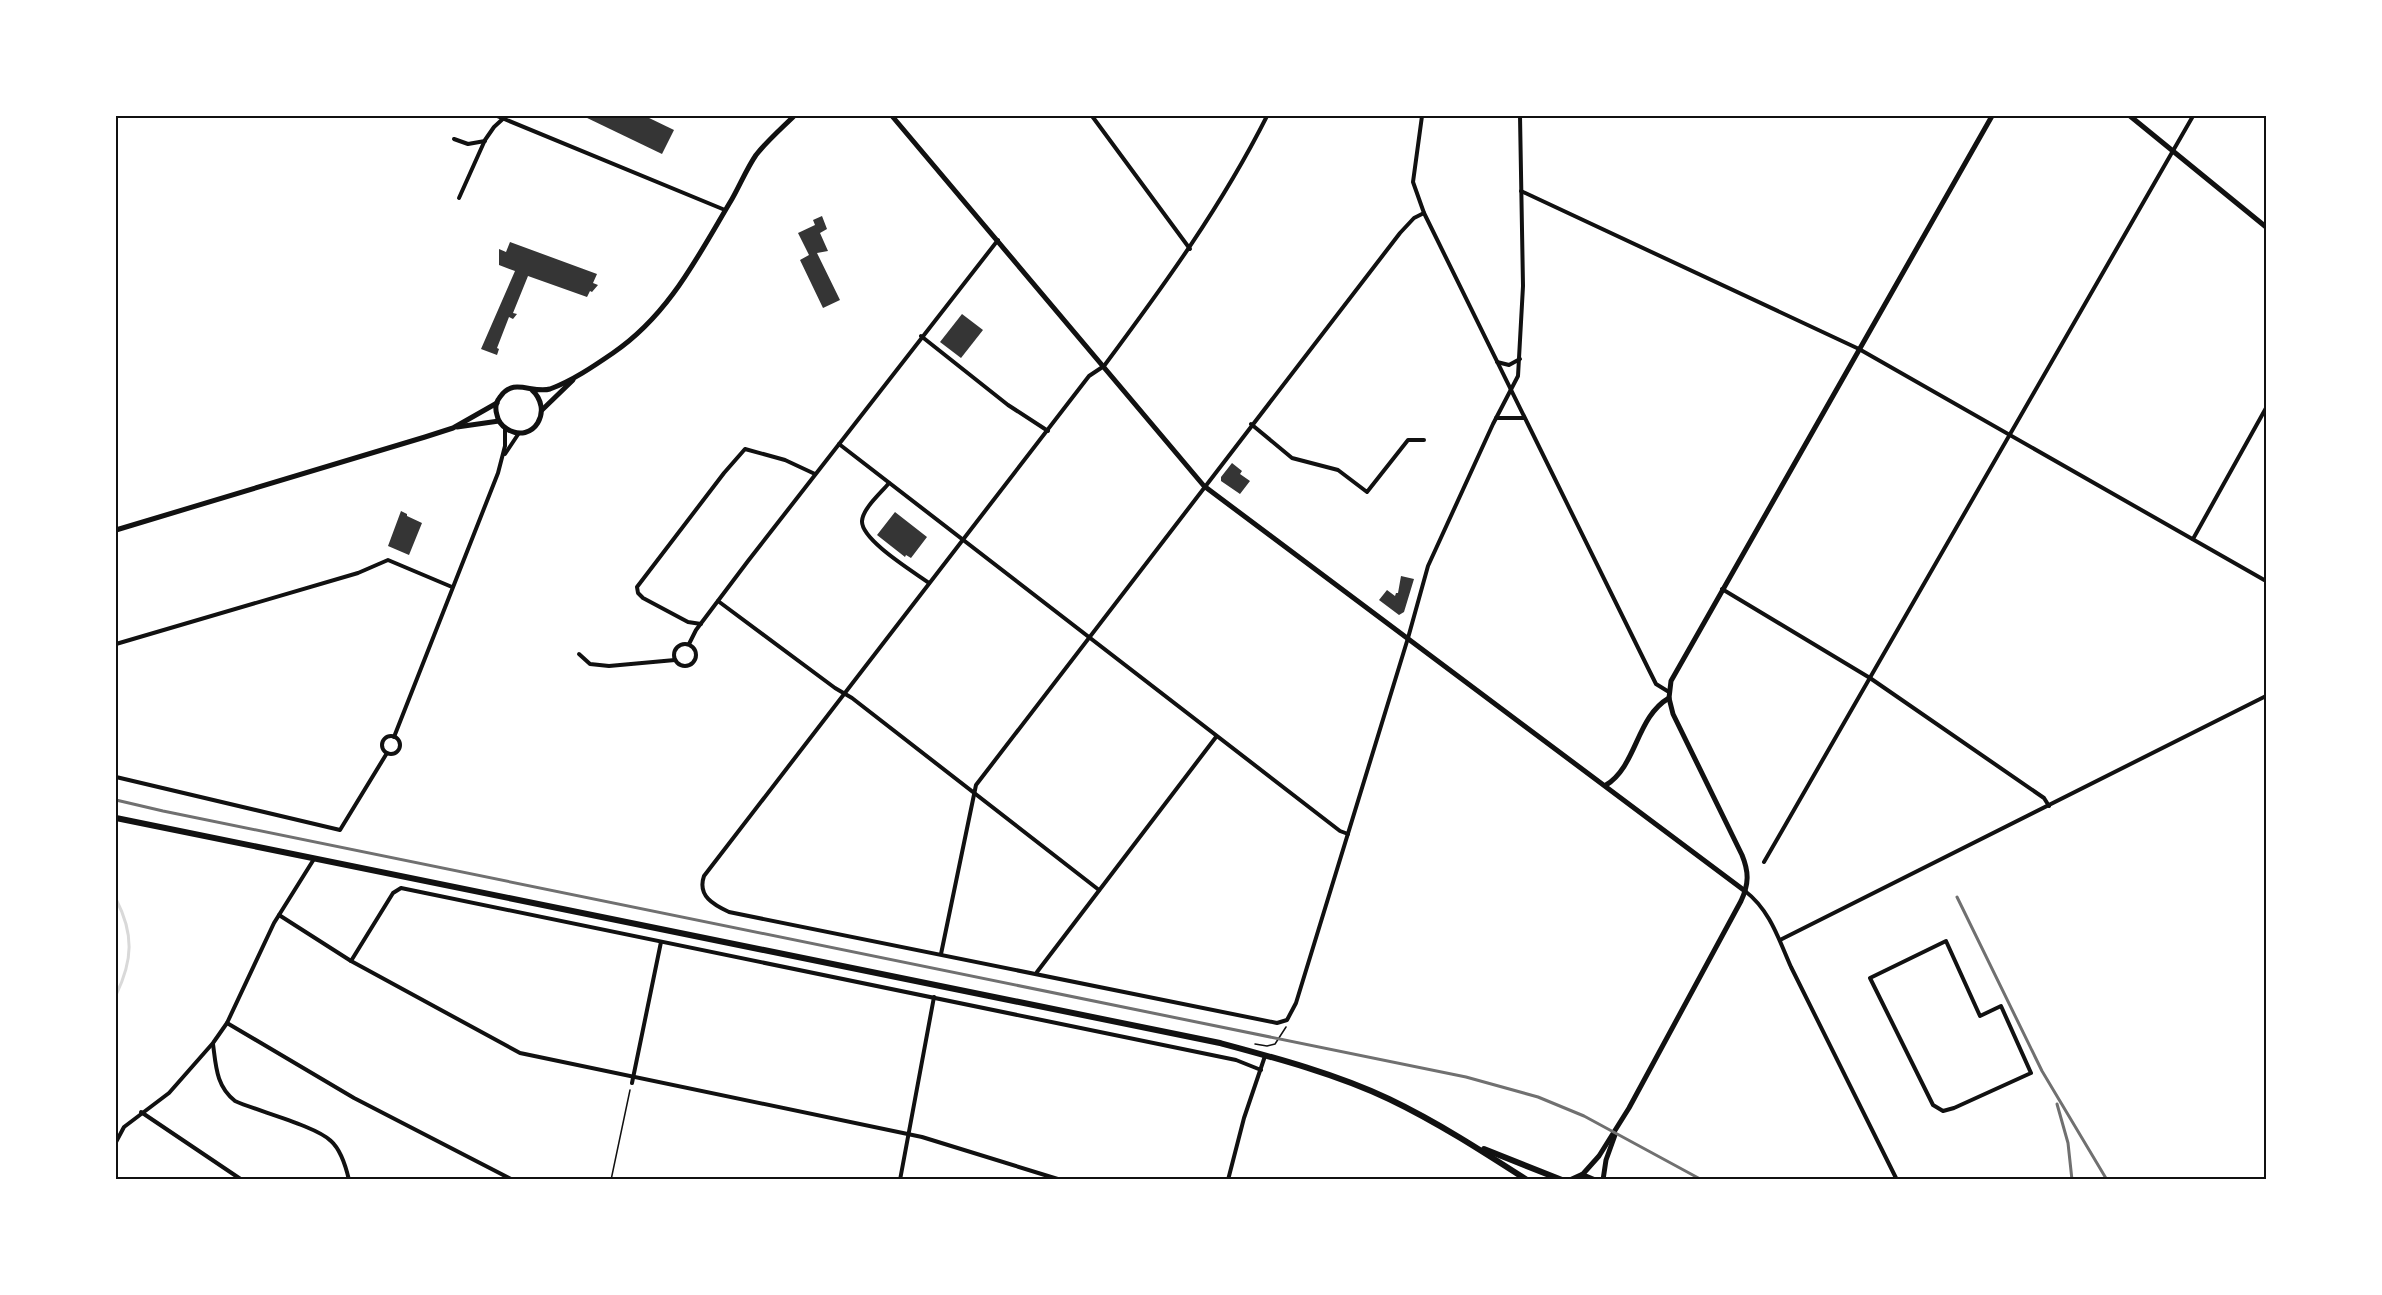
<svg xmlns="http://www.w3.org/2000/svg" width="2382" height="1295" viewBox="0 0 2382 1295" font-family="'Playfair Display',serif">
<rect width="100%" height="100%" fill="#fff"/>
<g fill="none" stroke-linecap="round" stroke-linejoin="round">
<!-- stream -->
<path stroke="#d9d9d9" stroke-width="3" d="M116,899c18,35 17,61 0,96"/>
</g>
<!-- building -->
<g fill="#353535">
<polygon points="583,116 645,116 674,130 662,154"/>
<polygon points="822,216 827,229 820,233 828,251 817,253 840,300 823,308 800,260 809,255 798,233 815,225 813,220"/>
<polygon points="510,242 597,274 593,283 598,285 592,292 590,291 587,297 528,276 513,313 517,314 513,319 509,317 497,348 499,349 497,355 481,349 515,271 499,265 499,249 506,252"/>
<polygon points="962,314 983,330 961,358 940,342"/>
<polygon points="1232,463 1242,471 1240,474 1250,481 1240,494 1221,481 1221,477"/>
<polygon points="401,511 407,514 407,516 422,523 409,555 388,546"/>
<polygon points="895,512 927,537 911,558 906,555 905,557 877,535"/>
<polygon points="1401,576 1414,579 1404,612 1399,615 1379,600 1387,590 1395,596 1396,593 1398,593"/>
</g>
<g fill="none" stroke-linecap="round" stroke-linejoin="round">
<!-- path -->
<g stroke="#111" stroke-width="1.5">
<polyline points="1255,1044 1267,1046 1275,1044 1286,1027"/>
<polyline points="611,1180 630,1090"/>
</g>
<!-- minor -->
<g stroke="#111" stroke-width="4">
<polyline points="497,116 725,210"/>
<polyline points="1092,116 1190,249"/>
<path d="M1267,116c-46,91 -102,168 -163,250l-15,10 -385,500c-7,20 10,29 25,36l548,111 10,-3 9,-17 112,-365 20,-72 65,-142 25,-48 5,-90 -3,-170"/>
<polyline points="1422,116 1413,182 1424,213 1649,670 1656,684 1669,692"/>
<polyline points="454,139 468,144 485,141"/>
<polyline points="1521,191 1859,349 2266,581"/>
<polyline points="459,198 485,140 494,127 506,116"/>
<polyline points="921,336 1008,405 1048,431"/>
<polyline points="1497,362 1509,365 1520,359"/>
<polyline points="1496,418 1524,418"/>
<polyline points="1251,424 1292,458 1338,470 1367,492 1408,440 1424,440"/>
<polyline points="839,444 1340,831 1348,834"/>
<polyline points="505,454 519,433"/>
<path d="M889,483c-8,10 -26,25 -27,38 -1,19 52,51 67,62"/>
<polyline points="2193,539 2266,408"/>
<polyline points="1722,589 1870,678 2044,798 2049,806"/>
<polyline points="718,601 835,688 852,698 1099,890"/>
<polyline points="701,624 688,622 643,598 638,593 637,587 724,473 745,449 785,460 815,474"/>
<polyline points="116,644 358,573 388,560 452,587"/>
<polyline points="689,644 696,630 748,561 998,240"/>
<circle cx="685" cy="655" r="11"/>
<polyline points="579,654 590,664 609,666 675,660"/>
<circle cx="391" cy="745" r="9"/>
<polyline points="394,737 498,473 505,446 505,429"/>
<polyline points="116,777 340,830 387,753"/>
<polyline points="1764,862 2193,116"/>
<path d="M1745,891c25,19 34,49 46,76l106,213"/>
<polyline points="279,915 351,961 520,1053 922,1137 1061,1180"/>
<polyline points="1780,940 2266,696"/>
<polygon points="1946,941 1980,1016 2001,1006 2031,1073 1954,1108 1943,1111 1933,1105 1870,978"/>
<polyline points="941,954 976,785 1400,233 1414,218 1424,213"/>
<polyline points="351,961 393,893 401,888 1236,1060 1261,1070"/>
<polyline points="1037,972 1216,737"/>
<polyline points="227,1023 354,1098 513,1180"/>
<path d="M213,1044c3,22 3,42 22,57 22,10 81,25 96,40 10,9 15,26 18,39"/>
<polyline points="632,1083 661,942"/>
<polyline points="141,1112 242,1180"/>
<polyline points="116,1142 124,1127 169,1093 213,1043 227,1023 274,923 314,859"/>
<polyline points="900,1180 934,997"/>
<polyline points="1228,1180 1244,1118 1265,1056"/>
<polyline points="2265,1180 2266,1177"/>
</g>
<!-- tertiary -->
<g stroke="#111" stroke-width="5">
<polyline points="892,116 1204,486 1745,891"/>
<polyline points="2130,116 2266,227"/>
<path d="M531,389c24,21 2,56 -24,40 -5,-3 -9,-8 -10,-14 -2,-6 -1,-13 3,-18 13,-20 32,-3 50,-8 22,-8 44,-23 63,-36 56,-38 85,-97 119,-154 8,-14 15,-31 24,-44 11,-14 26,-27 38,-39"/>
<polyline points="542,410 573,380"/>
<polyline points="457,427 499,421"/>
<polyline points="116,530 425,437 453,428 497,403"/>
<path d="M1606,785c31,-19 30,-68 63,-87"/>
</g>
<!-- secondary -->
<g stroke="#111" stroke-width="5">
<path d="M1582,1175l17,-19 30,-48 112,-207c8,-17 8,-29 1,-46l-69,-141 -4,-16 2,-17 321,-565"/>
<polyline points="1603,1180 1606,1160 1615,1135"/>
</g>
<!-- primary -->
<g stroke="#111" stroke-width="6">
<path d="M116,818l1104,225c56,15 116,31 169,56 48,23 93,52 138,81"/>
<polyline points="1484,1149 1562,1180"/>
<polyline points="1571,1180 1582,1175 1594,1180"/>
</g>
<!-- rail -->
<g stroke="#707070" stroke-width="3">
<polyline points="116,800 163,811 1466,1077 1538,1097 1584,1116 1702,1180"/>
<polyline points="1957,897 2042,1071 2107,1180"/>
<polyline points="2057,1104 2068,1143 2072,1180"/>
</g>
</g>
<!-- border -->
<rect width="2382" height="1295" fill="none" stroke="#ffffff" stroke-width="234"/>
<rect x="117" y="117" width="2148" height="1061" fill="none" stroke="#111" stroke-width="2"/>
</svg>
